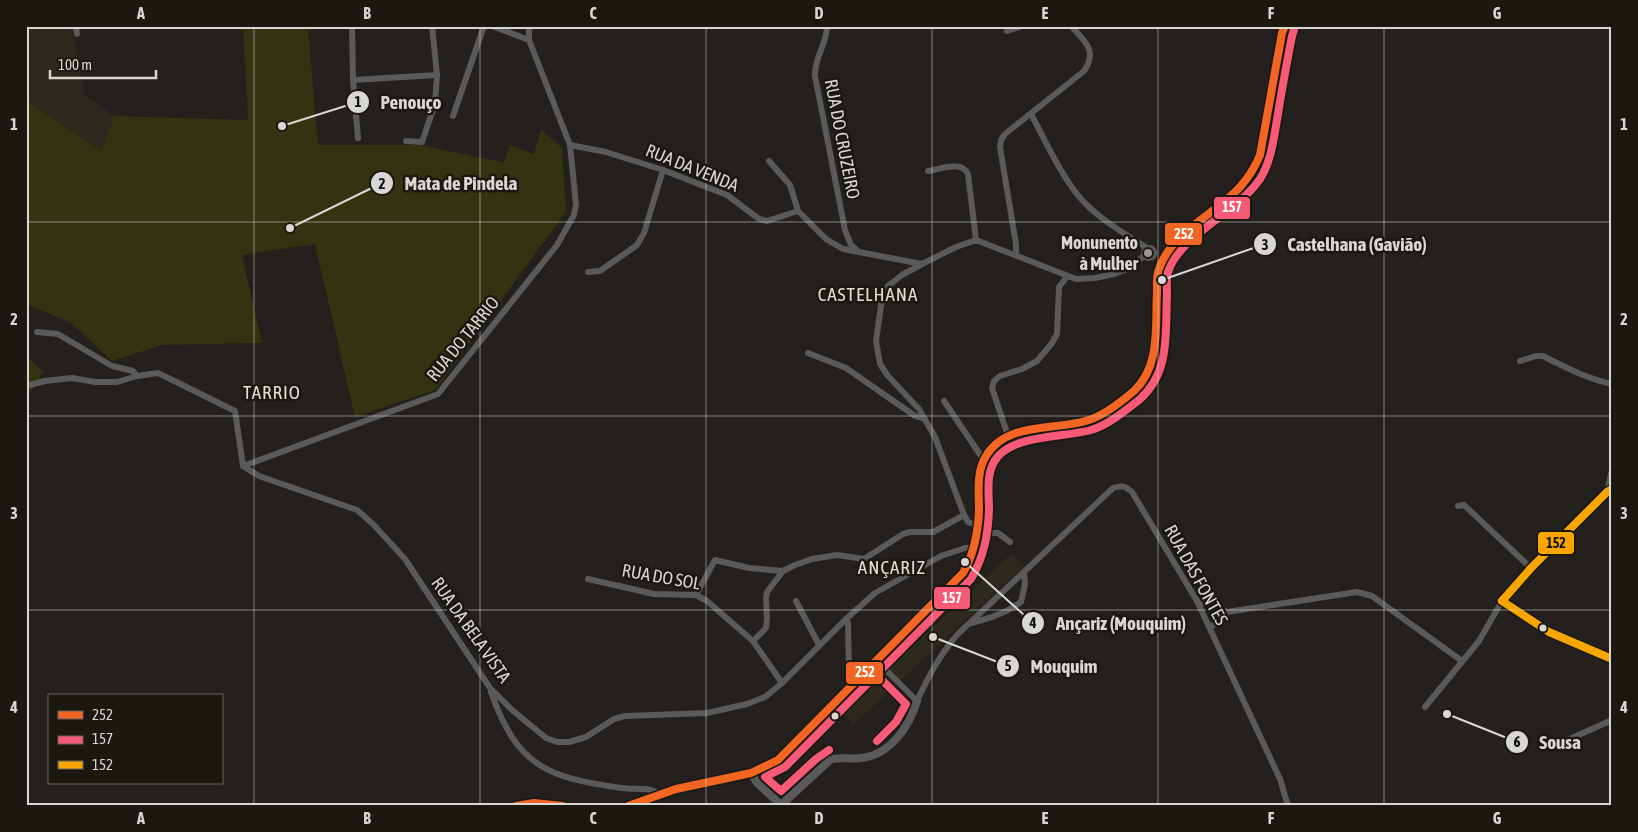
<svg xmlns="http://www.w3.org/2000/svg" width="1638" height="832" viewBox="0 0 1638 832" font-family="'Asap Condensed',sans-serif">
<rect width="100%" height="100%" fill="#23201d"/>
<!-- built -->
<g fill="#2e291e">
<polygon points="26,26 72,26 84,95 114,116 101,151 26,100"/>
<polygon points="1012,553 1024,566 853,725 842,712"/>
</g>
<!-- green -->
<g fill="#323310">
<polygon points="243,26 308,26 318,145 420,145 506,163 504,161 510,145 534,154 541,129 562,148 566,212 435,390 355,417 315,244 242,255 262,343 162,345 112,361 71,323 26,304 26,100 101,151 114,116 248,120"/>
<polygon points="26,355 43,372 33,390 26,393"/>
</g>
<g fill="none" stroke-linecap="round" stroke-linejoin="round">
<!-- minor -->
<g stroke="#5a5a5a" stroke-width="6">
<polyline points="76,26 77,34"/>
<polyline points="352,26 353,80 358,138"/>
<polyline points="492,26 529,40"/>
<path d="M827,26c0,18 -13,32 -12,50l30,154 6,15 8,7"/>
<polyline points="1007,31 1022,26"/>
<polyline points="353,80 437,75"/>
<path d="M1031,114c15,28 30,62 51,86 17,19 45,35 65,48"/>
<polyline points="453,116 484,26"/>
<polyline points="406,141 422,142 435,104 437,75 432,26"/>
<polyline points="570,145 606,152 663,170 727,195 759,219 767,221 798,211 826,239 843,249 922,264"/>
<polyline points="769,161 790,185 798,211"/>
<path d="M928,171c13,-2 33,-11 40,3l8,66"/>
<circle cx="1149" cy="253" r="5"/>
<path d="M1016,254v-10l-16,-97 1,-7 4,-6 79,-63c14,-20 1,-30 -13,-45"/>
<polyline points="588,272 600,271 637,245 644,233 663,170"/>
<polyline points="37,332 58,334 112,366 133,371 137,376"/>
<polyline points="808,353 846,368 915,416 925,419"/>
<path d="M1520,361l16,-5h7c22,11 44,23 69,28"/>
<polyline points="26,386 45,381 72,378 95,382 117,382 137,376 158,373 235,411 243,466"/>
<polyline points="944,401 983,459"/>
<polyline points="1008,436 992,388 994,381 1000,376 1022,369 1037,361 1052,343 1057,334 1059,287 1067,277"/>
<polyline points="243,466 259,476 357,510 373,524 405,559 490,688 511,709 546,738 557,742 569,742 586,737 614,719 625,716 707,713 747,704 765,697 782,683 846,619 875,593 941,556 965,548 975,548"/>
<polyline points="243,466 438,394 557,245 574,215 576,205 570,145 529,40 529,26"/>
<polyline points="1607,492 1612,470"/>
<polyline points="1458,506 1464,505 1531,568"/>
<polyline points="977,525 968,522 964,515 935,437 919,409 888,376 880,364 876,341 882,299 888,286 902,275 922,264 956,247 976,240 1076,279 1095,278 1114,274 1125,270 1144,256"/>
<polyline points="977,533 998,533 1010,542"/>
<polyline points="588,579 654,594 696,595 707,601 753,641 782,683"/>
<polyline points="696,595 715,560 749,568 783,571 795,565 812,559 837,555 864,559 903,534 910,532 933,532 964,515"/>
<polyline points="796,601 819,645"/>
<polyline points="1197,601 1227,612 1357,592 1372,596 1462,661"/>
<polyline points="846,619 848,623 849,675 852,685"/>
<path d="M972,623c18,-5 34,-10 49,-21l4,-18 -1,-12"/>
<polyline points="1210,628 1227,612"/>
<polyline points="753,641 766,628 767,619 766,598 767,592 783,571"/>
<path d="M877,661l40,40c11,-24 24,-49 42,-68l154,-145c9,-3 12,-2 19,4l65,109 83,178 8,27"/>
<path d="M491,692c26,74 56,86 131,96 12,2 26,-2 37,6"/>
<polyline points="1425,707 1479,641 1502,601"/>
<polyline points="1561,743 1612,720"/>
</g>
<!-- tertiary -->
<g stroke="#5a5a5a" stroke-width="8">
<polyline points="1612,489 1607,492 1531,568 1502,601 1549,632 1612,659"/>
<path d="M751,773l6,10 24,22 49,-45c10,-4 20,0 31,-2 29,-3 48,-31 56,-57"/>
<path d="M515,806c17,-5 33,-2 50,0"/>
<path d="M627,806l49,-17 75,-16 27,-13 185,-187c19,-28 15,-66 16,-99 10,-54 69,-41 110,-54 13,-5 25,-14 36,-22 10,-7 21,-18 25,-29 5,-13 5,-28 5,-41 1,-20 2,-39 3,-58 19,-51 86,-63 102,-115l22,-122 3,-7"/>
</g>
<!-- bus-1 casing -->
<g stroke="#1b1812" stroke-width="11">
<g id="bus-1">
<polyline points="516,806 534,803 563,806"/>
<path d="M628,806l48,-17 75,-16 27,-13 185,-187c11,-19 15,-39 16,-62 0,-18 -3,-39 7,-55 21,-35 70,-25 103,-36 16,-5 32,-18 45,-29 27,-25 21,-66 23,-99 0,-7 -1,-16 2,-23 13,-38 56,-54 81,-82 9,-10 15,-20 20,-32l22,-122 3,-7"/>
</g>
</g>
<!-- bus-2 casing -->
<g stroke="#1b1812" stroke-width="11">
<g id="bus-2">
<polyline points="870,668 906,704 896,722 877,741"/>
<path d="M829,750l-13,9 -35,32 -16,-14 20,-10 186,-188c13,-22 17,-44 18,-69 0,-16 -3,-34 5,-48 15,-28 70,-24 97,-32 17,-5 34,-19 48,-30 32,-28 26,-67 28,-105 0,-7 -1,-16 1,-23 12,-37 69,-59 92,-93 12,-19 14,-43 18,-65 4,-26 9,-52 14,-78l2,-6"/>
</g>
</g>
<!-- bus-3 casing -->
<g stroke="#1b1812" stroke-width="11">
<g id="bus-3">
<polyline points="1502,601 1531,568 1607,492 1612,489"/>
<polyline points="1502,601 1549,632 1612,659"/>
</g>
</g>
<!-- bus-1 -->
<use href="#bus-1" stroke="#f26522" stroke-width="8"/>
<!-- bus-2 -->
<use href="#bus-2" stroke="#f75a77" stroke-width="8"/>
<!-- bus-3 -->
<use href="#bus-3" stroke="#f7a600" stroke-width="8"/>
</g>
<!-- grid -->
<path fill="none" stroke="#d9d7d3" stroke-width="1" stroke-opacity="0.55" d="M254,26v780M480,26v780M706,26v780M932,26v780M1158,26v780M1384,26v780M26,222h1586M26,416h1586M26,610h1586"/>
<!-- markers -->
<circle fill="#999793" stroke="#1b1812" stroke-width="2" cx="1148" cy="253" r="5"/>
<g fill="#d9d7d3" stroke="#1b1812" stroke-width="2">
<circle cx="1543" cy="628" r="4.5"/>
<circle cx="835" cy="716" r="4.5"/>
</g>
<g text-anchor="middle" stroke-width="5" stroke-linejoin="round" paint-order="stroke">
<!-- street labels -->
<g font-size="18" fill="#d9d7d3" stroke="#1b1812">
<text transform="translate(842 139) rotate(79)" y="6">RUA DO CRUZEIRO</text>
<text transform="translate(692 168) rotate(22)" y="6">RUA DA VENDA</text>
<text transform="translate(463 339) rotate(-51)" y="6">RUA DO TARRIO</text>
<text transform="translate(1196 575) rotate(61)" y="6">RUA DAS FONTES</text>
<text transform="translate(661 577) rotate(10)" y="6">RUA DO SOL</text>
<text transform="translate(471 630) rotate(55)" y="6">RUA DA BELA VISTA</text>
</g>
<!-- poi labels -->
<g font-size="18" font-weight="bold" fill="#d9d7d3" stroke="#1b1812" text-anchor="end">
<text x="1138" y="249">Monunento<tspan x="1138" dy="21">à Mulher</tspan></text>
</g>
<!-- neighbourhood labels -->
<g font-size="19" letter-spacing="1" fill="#e3ded6" stroke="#1b1812">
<text x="868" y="301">CASTELHANA</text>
<text x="272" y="399">TARRIO</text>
<text x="892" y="574">ANÇARIZ</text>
</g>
</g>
<!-- callouts -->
<path fill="none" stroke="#d9d7d3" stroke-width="2" d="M282 126L358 102M290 228L382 183M1162 280L1265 244M965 562L1033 623M933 637L1008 666M1447 714L1517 742"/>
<g fill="#d9d7d3" stroke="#1b1812" stroke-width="2">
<circle cx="282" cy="126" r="5"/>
<circle cx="290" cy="228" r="5"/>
<circle cx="1162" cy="280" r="5"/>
<circle cx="965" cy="562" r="5"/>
<circle cx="933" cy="637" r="5"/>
<circle cx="1447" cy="714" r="5"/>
<circle cx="358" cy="102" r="12"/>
<circle cx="382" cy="183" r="12"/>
<circle cx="1265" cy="244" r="12"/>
<circle cx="1033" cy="623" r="12"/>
<circle cx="1008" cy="666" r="12"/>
<circle cx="1517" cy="742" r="12"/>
</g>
<g font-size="15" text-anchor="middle" font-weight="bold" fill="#111">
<text x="358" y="107">1</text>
<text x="382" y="189">2</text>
<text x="1265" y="250">3</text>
<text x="1033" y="628">4</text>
<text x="1008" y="671">5</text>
<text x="1517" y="747">6</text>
</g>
<g font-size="19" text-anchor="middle" font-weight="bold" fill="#d9d7d3" stroke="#1b1812" stroke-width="5" stroke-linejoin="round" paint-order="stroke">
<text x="411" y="109">Penouço</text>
<text x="461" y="190">Mata de Pindela</text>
<text x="1357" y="251">Castelhana (Gavião)</text>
<text x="1121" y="630">Ançariz (Mouquim)</text>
<text x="1064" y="673">Mouquim</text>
<text x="1560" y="749">Sousa</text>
</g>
<g stroke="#1b1812" stroke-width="2">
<rect x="1213" y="196" width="38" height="24" rx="5" fill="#f75a77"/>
<rect x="1164" y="222" width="39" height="24" rx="5" fill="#f26522"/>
<rect x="1537" y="531" width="38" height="24" rx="5" fill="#f7a600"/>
<rect x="933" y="586" width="38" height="24" rx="5" fill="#f75a77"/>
<rect x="845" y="661" width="39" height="24" rx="5" fill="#f26522"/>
</g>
<g font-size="14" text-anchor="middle" font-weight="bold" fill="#fff">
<text x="1232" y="212">157</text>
<text x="1184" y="239">252</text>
<text x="952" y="603">157</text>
<text x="865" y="677">252</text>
</g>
<g font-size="14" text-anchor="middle" font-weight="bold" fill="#111">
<text x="1556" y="548">152</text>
</g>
<!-- border -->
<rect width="1638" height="832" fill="none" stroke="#1b1812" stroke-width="55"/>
<!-- legend -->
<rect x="48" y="694" width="175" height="90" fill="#1b1812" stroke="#67645f"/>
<rect x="58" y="711" width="25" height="8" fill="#f26522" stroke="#67645f"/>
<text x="92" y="720" font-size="15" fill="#d9d7d3">252</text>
<rect x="58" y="736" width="25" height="8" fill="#f75a77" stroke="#67645f"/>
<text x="92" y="744" font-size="15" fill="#d9d7d3">157</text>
<rect x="58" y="761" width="25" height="8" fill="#f7a600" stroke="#67645f"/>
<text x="92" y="770" font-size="15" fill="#d9d7d3">152</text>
<!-- scale -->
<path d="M50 70v8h106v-8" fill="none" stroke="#d9d7d3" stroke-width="2.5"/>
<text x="58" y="70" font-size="15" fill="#d9d7d3" stroke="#1b1812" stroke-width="4" paint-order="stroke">100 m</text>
<rect x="28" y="28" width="1582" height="776" fill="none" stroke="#d9d7d3" stroke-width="2"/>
<g font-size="16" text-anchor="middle" font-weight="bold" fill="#d9d7d3">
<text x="141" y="19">A</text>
<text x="367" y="19">B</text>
<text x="593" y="19">C</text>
<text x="819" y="19">D</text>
<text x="1045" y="19">E</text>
<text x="1271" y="19">F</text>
<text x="1497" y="19">G</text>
<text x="14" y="130">1</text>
<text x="1624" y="130">1</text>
<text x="14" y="325">2</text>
<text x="1624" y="325">2</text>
<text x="14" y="519">3</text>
<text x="1624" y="519">3</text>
<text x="14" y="713">4</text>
<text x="1624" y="713">4</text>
<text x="141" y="824">A</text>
<text x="367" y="824">B</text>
<text x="593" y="824">C</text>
<text x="819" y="824">D</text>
<text x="1045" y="824">E</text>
<text x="1271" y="824">F</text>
<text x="1497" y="824">G</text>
</g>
</svg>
